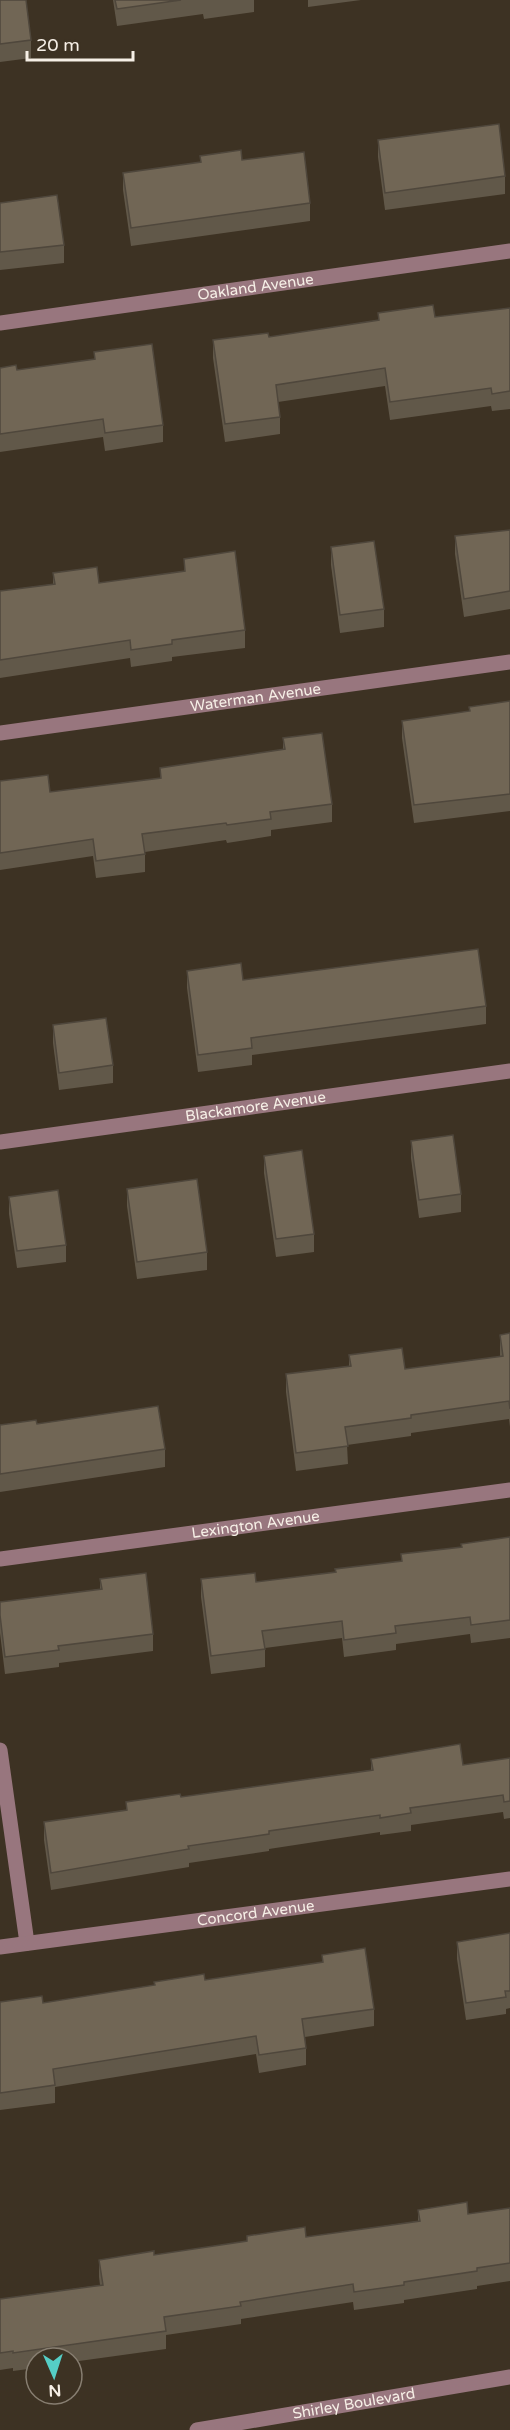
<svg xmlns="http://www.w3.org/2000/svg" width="510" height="2430" viewBox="0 0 510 2430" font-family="'Varela Round',sans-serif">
<rect width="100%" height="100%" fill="#3d3223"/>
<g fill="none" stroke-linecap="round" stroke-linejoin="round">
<!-- minor -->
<g stroke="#98767e" stroke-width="15">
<path id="s1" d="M0,323l510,-72"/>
<path id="s2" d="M0,733l510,-71"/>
<path id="s3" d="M0,1142l510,-71"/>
<path id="s4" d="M0,1559l510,-69"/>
<polyline points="0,1750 27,1943"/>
<path id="s5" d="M0,1947l510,-68"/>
<path id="s6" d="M197,2430l313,-53"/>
</g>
</g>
<!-- wall -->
<g fill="#615849">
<polygon points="0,0 31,40 31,58 0,62"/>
<polygon points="113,0 254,0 254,12 204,19 203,14 117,26"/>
<polygon points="308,0 361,0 308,7"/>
<polygon points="378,140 505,176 505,194 385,210 378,157"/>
<polygon points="200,156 242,160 310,203 310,221 131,246 123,190 123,173 200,162"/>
<polygon points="0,203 64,245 64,263 0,270"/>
<polygon points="510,308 510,409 492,411 491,406 390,420 385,386 278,402 280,417 280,434 225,442 213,358 213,340 269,337 378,320 378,313 435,317"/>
<polygon points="94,352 163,425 163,442 105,451 103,437 0,452 0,368 17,370 94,359"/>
<polygon points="510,530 510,609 464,617 455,554 455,536"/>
<polygon points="331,547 384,609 384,627 340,633 331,565"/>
<polygon points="184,559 245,630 245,648 172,657 172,661 131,667 130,658 0,678 0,591 53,584 53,573 99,583 184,571"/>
<polygon points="510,701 510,811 414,823 402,738 402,721 469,711 469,707"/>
<polygon points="283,738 332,804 332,822 271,830 271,836 227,843 226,840 145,852 145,872 96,878 93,856 0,870 0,781 50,792 160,778 160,768 283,750"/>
<polygon points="187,971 243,980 486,1006 486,1024 252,1055 252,1065 198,1072 187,988"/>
<polygon points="53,1025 113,1065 113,1083 59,1090 53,1043"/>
<polygon points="411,1141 461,1194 461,1212 419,1218 411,1158"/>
<polygon points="264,1156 314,1234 314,1252 276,1257 264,1173"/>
<polygon points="127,1189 207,1252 207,1270 137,1279 127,1206"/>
<polygon points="9,1197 66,1245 66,1262 17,1268 9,1214"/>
<polygon points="510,1333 510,1427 509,1419 411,1433 411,1436 347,1445 348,1464 296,1471 286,1392 286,1374 349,1366 349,1355 405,1369 500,1357 500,1335"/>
<polygon points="37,1424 165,1449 165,1467 0,1492 0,1425"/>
<polygon points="510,1537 510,1638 471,1643 470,1634 396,1644 396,1650 344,1657 342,1638 265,1648 265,1667 211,1674 201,1597 201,1579 256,1582 335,1572 401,1561 401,1554 461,1548"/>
<polygon points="100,1579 153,1634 153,1651 59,1663 59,1667 5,1674 0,1633 0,1602 100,1589"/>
<polygon points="510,1758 510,1818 504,1819 503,1812 411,1825 411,1831 380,1835 380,1832 269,1849 269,1851 189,1863 189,1867 51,1890 44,1840 44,1822 126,1810 126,1802 181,1797 371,1770 371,1759 463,1765"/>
<polygon points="510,1933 510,2008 506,2009 506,2014 466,2020 457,1959 457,1942"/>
<polygon points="322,1955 374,2009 374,2026 305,2037 306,2048 306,2065 259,2073 256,2054 55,2087 55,2103 0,2110 0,2002 43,2003 154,1985 154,1982 205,1980 322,1962"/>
<polygon points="510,2208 510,2281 477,2286 477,2289 404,2300 404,2303 354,2310 353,2302 241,2319 241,2324 166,2335 166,2349 72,2362 72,2358 36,2358 36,2368 13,2371 13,2368 0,2370 0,2299 100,2285 99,2277 99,2260 154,2255 247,2241 247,2236 306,2237 418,2221 418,2210 468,2214"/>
</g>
<!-- building -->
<g fill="#716655" stroke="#4f473c" stroke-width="1.5">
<polygon points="0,0 26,0 31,40 0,44"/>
<polygon points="115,0 181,0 117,9"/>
<polygon points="499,124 505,176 385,193 378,140"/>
<polygon points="241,150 242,160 304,152 310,203 131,228 123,173 201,162 200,156"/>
<polygon points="57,195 64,245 0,252 0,203"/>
<polygon points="433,305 435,317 510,308 510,391 492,394 491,388 390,402 385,368 276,385 280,417 225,424 213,340 268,333 269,337 379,320 378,313"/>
<polygon points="152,344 163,425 105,433 103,419 0,434 0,368 16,365 17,370 95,359 94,352"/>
<polygon points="510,530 510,591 464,599 455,536"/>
<polygon points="374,541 384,609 340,615 331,547"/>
<polygon points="235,551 245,630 172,640 172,644 131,650 130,640 0,660 0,591 55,584 53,573 97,567 99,583 185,571 184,559"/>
<polygon points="510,701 510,794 414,805 402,721 470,711 469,707"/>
<polygon points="322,733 332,804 270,812 271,819 227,825 226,823 142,834 145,854 96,861 93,839 0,853 0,781 48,775 50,792 161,778 160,768 285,749 283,738"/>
<polygon points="478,949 486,1006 251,1038 252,1048 198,1055 187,971 241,963 243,980"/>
<polygon points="106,1018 113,1065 59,1073 53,1025"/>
<polygon points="453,1135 461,1194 419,1200 411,1141"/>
<polygon points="302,1150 314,1234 276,1239 264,1156"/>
<polygon points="197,1179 207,1252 137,1262 127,1189"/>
<polygon points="58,1190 66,1245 17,1251 9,1197"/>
<polygon points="510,1333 510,1409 509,1401 411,1415 411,1418 345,1427 348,1446 296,1453 286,1374 351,1366 349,1355 402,1348 405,1369 503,1356 500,1335"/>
<polygon points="158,1406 165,1449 0,1474 0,1425 36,1420 37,1424"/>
<polygon points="510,1537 510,1620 471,1625 470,1617 395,1626 396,1633 344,1640 342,1621 262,1631 265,1649 211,1656 201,1579 255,1573 256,1582 336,1572 335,1569 402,1561 401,1554 462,1547 461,1544"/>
<polygon points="146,1573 153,1634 58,1646 59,1650 5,1657 0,1615 0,1602 102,1589 100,1579"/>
<polygon points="460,1744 463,1765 510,1758 510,1801 504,1802 503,1795 410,1808 411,1813 380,1818 380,1815 269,1831 269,1834 188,1846 189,1849 51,1873 44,1822 127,1810 126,1802 180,1794 181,1797 373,1770 371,1759"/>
<polygon points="510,1933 510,1991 505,1991 506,1997 466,2003 457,1942"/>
<polygon points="365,1948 374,2009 302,2019 306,2048 259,2055 256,2036 53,2069 55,2085 0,2093 0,2002 42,1996 43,2003 155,1985 154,1982 204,1974 205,1980 323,1962 322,1955"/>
<polygon points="467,2202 468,2214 510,2208 510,2263 477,2268 477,2271 404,2282 404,2285 354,2292 353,2284 240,2302 241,2306 164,2317 166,2331 13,2353 13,2351 0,2353 0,2299 103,2285 99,2260 154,2251 154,2255 247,2241 247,2236 305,2227 306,2237 420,2221 418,2210"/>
</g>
<g text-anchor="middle" stroke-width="4.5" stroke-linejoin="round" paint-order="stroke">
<!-- street labels -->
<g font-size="15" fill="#f6efe6" stroke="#3d3223">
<text dy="5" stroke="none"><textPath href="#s1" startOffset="258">Oakland Avenue</textPath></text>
<text dy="5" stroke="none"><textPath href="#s2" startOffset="258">Waterman Avenue</textPath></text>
<text dy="5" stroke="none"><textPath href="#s3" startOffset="258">Blackamore Avenue</textPath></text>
<text dy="5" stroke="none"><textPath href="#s4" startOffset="258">Lexington Avenue</textPath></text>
<text dy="5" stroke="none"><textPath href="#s5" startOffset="258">Concord Avenue</textPath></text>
<text dy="5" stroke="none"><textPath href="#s6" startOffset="159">Shirley Boulevard</textPath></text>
</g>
</g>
<!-- north arrow -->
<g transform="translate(54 2376) rotate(177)"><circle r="28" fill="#3d3223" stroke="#877e71" stroke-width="1.5"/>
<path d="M0-4.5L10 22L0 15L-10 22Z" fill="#55cec6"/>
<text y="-9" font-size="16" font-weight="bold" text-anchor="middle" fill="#f6efe6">N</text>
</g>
<!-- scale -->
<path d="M27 51v9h106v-9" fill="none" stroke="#f6efe6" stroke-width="3"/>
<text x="36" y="51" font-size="18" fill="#f6efe6" stroke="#3d3223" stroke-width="4.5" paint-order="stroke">20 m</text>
</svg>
